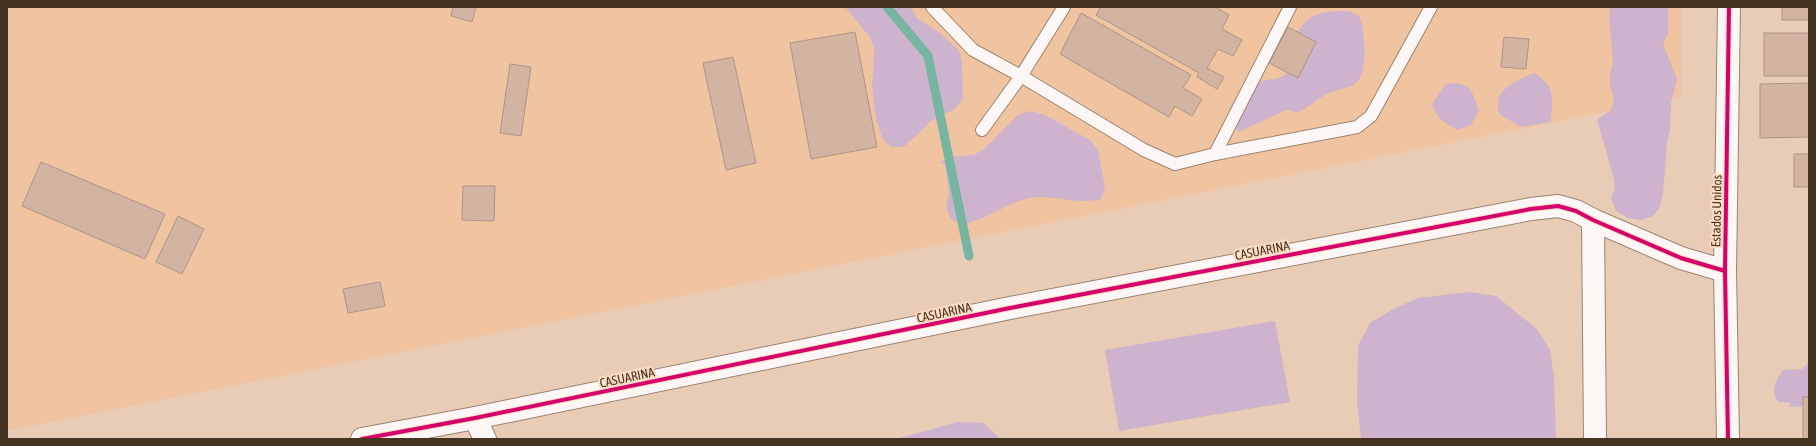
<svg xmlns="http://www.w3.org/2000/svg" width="1816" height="446" viewBox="0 0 1816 446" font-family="'Asap Condensed',sans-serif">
<rect width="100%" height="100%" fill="#e8ccb5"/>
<!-- built -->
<polygon fill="#f0c4a0" points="7,7 1681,7 1681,97 7,431"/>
<!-- green -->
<g fill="#ceb3ce">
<polygon points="845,7 910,7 917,18 940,33 959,50 962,62 963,99 955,109 931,121 913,139 903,147 891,147 882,138 875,114 872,87 874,49 870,37"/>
<polygon points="1610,7 1668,7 1668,33 1663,44 1677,79 1671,103 1670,130 1667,142 1663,194 1660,207 1653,216 1641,220 1628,218 1616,211 1611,199 1615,188 1613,175 1597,120 1611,110 1614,98 1610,85 1610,73 1613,62 1609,20"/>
<path d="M1349,11l10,5c6,14 11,60 -6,69 -7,4 -16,4 -24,8 -11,5 -20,14 -31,20l-12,-3 -47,22 -7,-12 -2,-12 6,-11 9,-8 20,-9 12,-1 11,-6c1,-19 5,-45 24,-56 10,-6 25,-6 37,-6z"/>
<path d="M1534,73c22,13 19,26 17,48l-5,2 -25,4 -22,-13 -1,-6 -1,1c1,-4 1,-9 2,-13 4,-9 26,-20 35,-23z"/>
<path d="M1453,83c21,2 18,9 26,27l-8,15 -14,5c-12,-7 -21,-12 -25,-26l14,-20z"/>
<path d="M1031,111l14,4 45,25 8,10 7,37 -4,12c-28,7 -51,-7 -76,0 -17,4 -48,26 -63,24 -4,0 -8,-3 -12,-5l-4,-12 3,-12 -4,-29 -5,-3 11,-5 23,-2 10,-6 35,-35z"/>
<polygon points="1469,292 1496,296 1537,329 1550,350 1554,377 1556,439 1361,439 1357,401 1358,346 1370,323 1395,308 1418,298"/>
<polygon points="1275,321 1290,402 1119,431 1105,350"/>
<path d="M1809,362v42l-8,3 -13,-1 3,-3 -12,-1c-10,-10 -3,-22 4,-32l19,-1z"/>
<polygon points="958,422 983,423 1001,439 896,439"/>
</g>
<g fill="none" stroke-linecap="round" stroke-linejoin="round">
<!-- stream -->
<polyline stroke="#77b4a1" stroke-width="9" points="887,7 928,56 969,256"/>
</g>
<!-- building -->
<g fill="#d3b4a3" stroke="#ac9587">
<polygon points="453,7 476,7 472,22 451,16"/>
<polygon points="1101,7 1215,7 1229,15 1222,29 1242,40 1233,56 1218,49 1207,68 1224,77 1217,89 1197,77 1199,73 1096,15"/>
<rect x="1782" y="7" width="27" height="13"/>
<polygon points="1081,13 1191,75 1183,88 1202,99 1192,116 1175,106 1169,117 1060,54"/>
<polygon points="1288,27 1316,42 1298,78 1269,63"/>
<polygon points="855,32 877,147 811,159 790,43"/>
<rect x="1764" y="33" width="45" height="43"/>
<polygon points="1504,37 1529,39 1526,69 1501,67"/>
<polygon points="733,57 756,163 726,170 703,63"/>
<polygon points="510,64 531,67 521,136 500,133"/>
<polygon points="1809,83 1809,137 1760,138 1760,84"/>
<rect x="1794" y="154" width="15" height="33"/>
<polygon points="41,162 165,214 145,259 22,206"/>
<polygon points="463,186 495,186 494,221 462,220"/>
<polygon points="178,216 204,229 182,274 156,262"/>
<polygon points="380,282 385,306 348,313 343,289"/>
<rect x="1803" y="397" width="6" height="42"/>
</g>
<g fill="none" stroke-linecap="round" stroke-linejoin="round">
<!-- lane casing -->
<g stroke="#998472" stroke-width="14">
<g id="lane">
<polyline points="932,7 973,50 1021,76 1144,150 1175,164 1215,154 1357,127 1371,116 1431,7"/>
<polyline points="982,130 1021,76 1064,7"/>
<polyline points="1215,154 1290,7"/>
</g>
</g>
<!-- street casing -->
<g stroke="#998472" stroke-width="24">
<g id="street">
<polyline points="1593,220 1595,439"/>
<polyline points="475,418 485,439"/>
</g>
</g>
<!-- secondary casing -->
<g stroke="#998472" stroke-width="24">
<g id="secondary">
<polyline points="362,439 475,418 1010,308 1531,209 1558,206 1576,211 1593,220 1681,258 1725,271"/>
<polyline points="1728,439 1725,271 1729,7"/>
</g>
</g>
<!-- lane -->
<use href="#lane" stroke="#fcf7f4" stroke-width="12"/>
<!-- street -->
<use href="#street" stroke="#fcf7f4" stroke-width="22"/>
<!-- secondary -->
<use href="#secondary" stroke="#fcf7f4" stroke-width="22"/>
<!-- cycleway casing -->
<g stroke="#fbdcc3" stroke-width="6">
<g id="cycleway">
<polyline points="362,439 475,418 1010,308 1531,209 1558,206 1576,211 1593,220 1681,258 1725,271"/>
<polyline points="1728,439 1725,271 1729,7"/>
</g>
</g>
<!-- cycleway -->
<use href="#cycleway" stroke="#d6006c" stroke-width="4"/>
</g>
<g text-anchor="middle" stroke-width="4" stroke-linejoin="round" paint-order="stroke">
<!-- street labels -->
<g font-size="13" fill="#473322" stroke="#fbdcc3">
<text transform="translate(1716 211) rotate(-89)" y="5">Estados Unidos</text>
<text transform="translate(1262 250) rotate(-11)" y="5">CASUARINA</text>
<text transform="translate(944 312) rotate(-12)" y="5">CASUARINA</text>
<text transform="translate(627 377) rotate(-12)" y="5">CASUARINA</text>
</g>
</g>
<!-- border -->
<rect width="1816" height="446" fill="none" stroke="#473322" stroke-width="16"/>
</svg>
